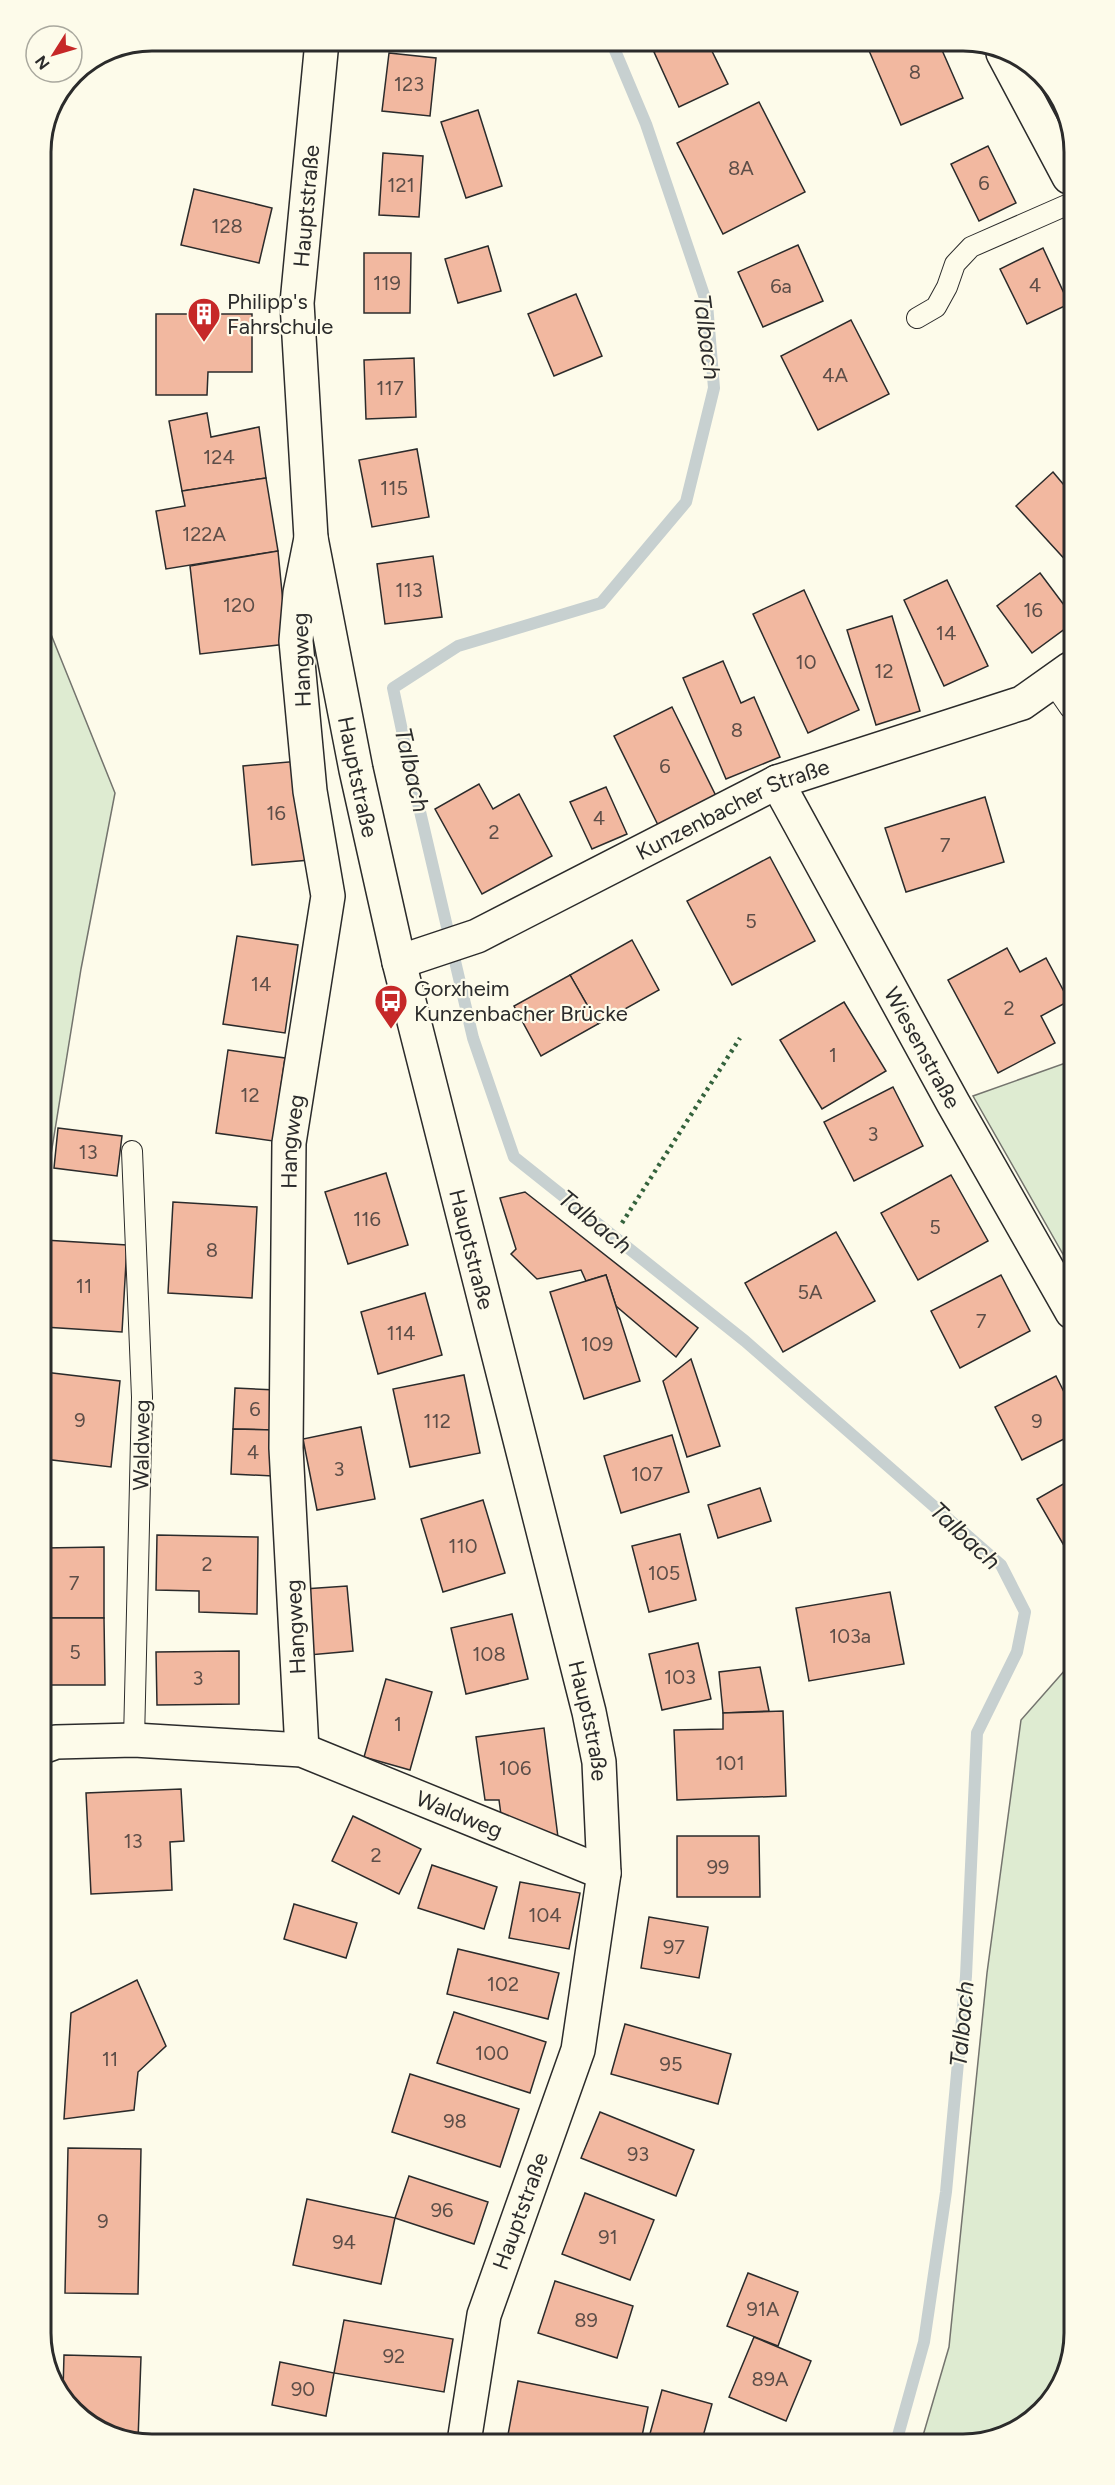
<svg xmlns="http://www.w3.org/2000/svg" width="1115" height="2485" viewBox="0 0 1115 2485" font-family="Figtree,sans-serif">
<rect width="100%" height="100%" fill="#fdfbea"/>
<!-- green -->
<g fill="#deebd1" stroke="#74746e" stroke-width="1.5">
<polygon points="42,612 115,793 81,969 43,1204"/>
<polygon points="1071,1061 1072,1270 973,1096"/>
<polygon points="1073,1661 1074,2333 1055,2395 999,2438 922,2439 949,2347 987,1973 1021,1720"/>
</g>
<g fill="none" stroke-linecap="round" stroke-linejoin="round">
<!-- stream -->
<polyline stroke="#c7d0d0" stroke-width="12" points="611,41 646,124 707,304 714,388 686,502 601,603 458,646 393,688 411,773 473,1038 514,1157 745,1341 1001,1565 1025,1612 1017,1652 977,1733 966,1976 946,2192 924,2342 897,2439"/>
</g>
<!-- building -->
<g fill="#f2b8a0" stroke="#2b2b2b" stroke-width="1.5">
<polygon points="677,41 707,41 728,84 679,107 654,52"/>
<polygon points="880,41 938,41 963,98 901,125 867,46"/>
<polygon points="389,53 436,58 430,116 382,111"/>
<polygon points="759,102 805,192 723,234 677,143"/>
<polygon points="478,110 502,186 466,198 441,122"/>
<polygon points="988,146 1016,203 979,221 951,164"/>
<polygon points="383,153 423,156 419,217 379,215"/>
<polygon points="194,189 272,208 259,263 181,245"/>
<polygon points="798,245 823,301 763,327 738,272"/>
<polygon points="488,246 501,291 458,303 445,259"/>
<polygon points="1043,248 1069,304 1027,324 1000,269"/>
<polygon points="364,253 411,253 410,313 364,313"/>
<polygon points="576,294 602,356 554,376 528,314"/>
<polygon points="156,314 252,314 252,372 208,372 207,395 156,395"/>
<polygon points="851,320 889,394 818,430 781,356"/>
<polygon points="414,358 416,417 366,419 364,360"/>
<polygon points="207,413 211,437 259,427 266,478 182,491 169,421"/>
<polygon points="417,449 429,517 372,527 359,460"/>
<polygon points="1053,472 1069,491 1070,565 1016,506"/>
<polygon points="266,478 278,551 166,569 156,511 185,506 182,491"/>
<polygon points="278,551 287,644 200,654 190,566"/>
<polygon points="433,556 442,617 385,624 377,564"/>
<polygon points="1040,573 1070,613 1070,625 1032,653 997,606"/>
<polygon points="947,580 988,666 944,686 904,600"/>
<polygon points="804,590 859,710 808,733 753,614"/>
<polygon points="892,616 920,711 876,725 847,630"/>
<polygon points="723,661 741,703 754,697 780,757 726,779 683,678"/>
<polygon points="672,707 716,796 658,825 614,736"/>
<polygon points="300,761 310,860 252,865 243,766"/>
<polygon points="479,784 493,809 519,794 552,856 482,894 435,809"/>
<polygon points="606,787 627,834 592,849 570,802"/>
<polygon points="985,797 1004,862 906,892 885,828"/>
<polygon points="770,857 815,941 732,985 687,901"/>
<polygon points="237,936 298,945 285,1033 223,1024"/>
<polygon points="632,940 659,990 598,1024 570,975"/>
<polygon points="1007,948 1020,972 1046,958 1069,1001 1041,1016 1055,1043 998,1073 948,980"/>
<polygon points="570,975 598,1024 541,1056 514,1006"/>
<polygon points="844,1002 886,1071 822,1109 780,1040"/>
<polygon points="228,1050 285,1058 273,1141 216,1133"/>
<polygon points="893,1087 923,1146 854,1181 824,1122"/>
<polygon points="58,1128 122,1136 117,1176 54,1168"/>
<polygon points="386,1173 408,1245 348,1264 325,1192"/>
<polygon points="951,1175 988,1241 918,1280 881,1213"/>
<polygon points="525,1192 698,1328 676,1357 616,1306 606,1275 586,1281 581,1270 537,1279 511,1254 516,1249 500,1198"/>
<polygon points="173,1202 257,1207 252,1298 168,1293"/>
<polygon points="836,1232 875,1301 783,1352 745,1283"/>
<polygon points="44,1240 127,1245 122,1332 44,1327"/>
<polygon points="606,1275 640,1381 584,1399 550,1292"/>
<polygon points="1001,1275 1030,1331 960,1368 931,1311"/>
<polygon points="425,1293 442,1355 378,1374 361,1312"/>
<polygon points="691,1359 720,1446 687,1457 663,1381"/>
<polygon points="44,1372 120,1381 111,1467 44,1459"/>
<polygon points="464,1375 480,1453 410,1467 393,1389"/>
<polygon points="1056,1376 1072,1408 1072,1435 1022,1460 995,1407"/>
<polygon points="235,1388 276,1390 275,1430 233,1429"/>
<polygon points="361,1427 375,1499 317,1510 303,1439"/>
<polygon points="233,1429 275,1430 273,1476 231,1474"/>
<polygon points="672,1435 689,1492 621,1513 604,1456"/>
<polygon points="1072,1479 1072,1555 1070,1556 1037,1499"/>
<polygon points="760,1488 771,1521 718,1538 708,1505"/>
<polygon points="483,1500 505,1573 443,1592 421,1519"/>
<polygon points="680,1534 696,1600 649,1612 632,1546"/>
<polygon points="157,1535 258,1537 257,1614 199,1612 199,1591 156,1590"/>
<polygon points="104,1547 104,1618 45,1618 44,1548"/>
<polygon points="347,1586 353,1651 309,1655 304,1589"/>
<polygon points="890,1592 904,1664 809,1681 796,1608"/>
<polygon points="512,1614 528,1679 466,1694 451,1628"/>
<polygon points="45,1618 104,1618 105,1685 45,1685"/>
<polygon points="698,1643 711,1699 662,1710 649,1654"/>
<polygon points="239,1651 239,1704 157,1705 156,1652"/>
<polygon points="760,1667 769,1711 723,1713 719,1672"/>
<polygon points="386,1679 432,1692 410,1770 364,1757"/>
<polygon points="783,1711 786,1796 677,1800 674,1730 723,1729 723,1713"/>
<polygon points="544,1728 559,1845 502,1822 499,1800 485,1800 476,1737"/>
<polygon points="181,1789 184,1841 170,1842 172,1890 91,1894 86,1793"/>
<polygon points="353,1816 421,1849 399,1894 332,1861"/>
<polygon points="677,1836 759,1836 760,1897 677,1897"/>
<polygon points="432,1865 497,1887 484,1929 418,1908"/>
<polygon points="520,1882 580,1893 569,1949 509,1938"/>
<polygon points="294,1904 357,1923 346,1958 284,1939"/>
<polygon points="649,1917 708,1927 699,1978 641,1968"/>
<polygon points="458,1949 559,1973 548,2019 447,1994"/>
<polygon points="137,1980 166,2046 138,2072 134,2110 64,2119 71,2013"/>
<polygon points="454,2012 546,2042 530,2093 437,2063"/>
<polygon points="625,2024 731,2054 718,2104 611,2074"/>
<polygon points="410,2074 519,2109 500,2167 392,2132"/>
<polygon points="600,2112 694,2150 676,2196 581,2158"/>
<polygon points="68,2148 141,2149 138,2294 65,2293"/>
<polygon points="409,2176 488,2202 474,2244 395,2218"/>
<polygon points="585,2193 654,2220 630,2280 562,2254"/>
<polygon points="307,2199 395,2218 381,2284 293,2265"/>
<polygon points="748,2273 798,2292 778,2346 727,2326"/>
<polygon points="555,2281 633,2306 617,2358 538,2333"/>
<polygon points="344,2320 453,2339 444,2392 334,2373"/>
<polygon points="754,2337 811,2361 786,2421 729,2397"/>
<polygon points="64,2355 141,2357 138,2440 85,2422 63,2391"/>
<polygon points="280,2362 334,2373 326,2416 272,2405"/>
<polygon points="518,2381 648,2407 641,2441 507,2440"/>
<polygon points="662,2390 712,2404 702,2440 648,2441"/>
</g>
<g fill="none" stroke-linecap="round" stroke-linejoin="round">
<!-- lane casing -->
<g stroke="#2b2b2b" stroke-width="22">
<g id="lane">
<polyline points="917,318 936,307 947,287 955,264 971,247 1069,204"/>
<polyline points="1052,682 1070,708"/>
<polyline points="132,1151 142,1397 134,1740"/>
</g>
</g>
<!-- street casing -->
<g stroke="#2b2b2b" stroke-width="36">
<g id="street">
<polyline points="1003,53 1069,177"/>
<path id="s1" d="M777,782l176,321 119,209"/>
<path id="s2" d="M399,962l78,-26 300,-154 245,-79 48,-34"/>
<path id="s3" d="M45,1746l11,-4 78,-2 168,10 302,123"/>
<path id="s4" d="M302,1750l-16,-302 3,-305 39,-247 -18,-105 -14,-150 4,-48 11,-55"/>
</g>
</g>
<!-- secondary casing -->
<g stroke="#2b2b2b" stroke-width="36">
<g id="secondary">
<path id="s5" d="M322,41l-25,262 14,235 45,232 43,192 190,750 10,50 5,111 -26,177 -94,265 -20,127"/>
</g>
</g>
<!-- lane -->
<use href="#lane" stroke="#fdfbea" stroke-width="20"/>
<!-- street -->
<use href="#street" stroke="#fdfbea" stroke-width="33"/>
<!-- secondary -->
<use href="#secondary" stroke="#fdfbea" stroke-width="33"/>
<!-- hedge -->
<polyline stroke="#34623c" stroke-width="4.5" stroke-dasharray="3 4.5" stroke-linecap="butt" points="622,1223 740,1038"/>
</g>
<!-- icons -->
<defs>
<g id="building-pin" transform="scale(1.725)"><path d="M0 17L-7.5 6A9.5 9.5 0 1 1 7.5 6Z" fill="#c62828" stroke="#fdfbea"/><path d="M-4-6H4V6H1V3H-1V6H-4ZM-2.5-4.3h1.7v1.8h-1.7ZM.8-4.3h1.7v1.8H.8ZM-2.5-1h1.7V.8h-1.7ZM.8-1h1.7V.8H.8Z" fill="#fff"/></g>
<g id="bus-pin" transform="scale(1.725)"><path d="M0 17L-7.5 6A9.5 9.5 0 1 1 7.5 6Z" fill="#c62828" stroke="#fdfbea"/><path d="M-5-6H5V4H4V6H2V4H-2V6H-4V4H-5ZM-3.5-4V0h7V-4ZM-3.5 1.2v1.5H-2V1.2ZM2 1.2v1.5H3.5V1.2Z" fill="#fff"/></g>
</defs>
<g fill-rule="evenodd">
<use href="#building-pin" x="204" y="314"/>
<use href="#bus-pin" x="391" y="1001"/>
</g>
<g text-anchor="middle" stroke-width="4.5" stroke-linejoin="round" paint-order="stroke">
<!-- number labels -->
<g font-size="20" fill="#5d4e48">
<text x="915" y="79">8</text>
<text x="409" y="91">123</text>
<text x="741" y="175">8A</text>
<text x="984" y="190">6</text>
<text x="401" y="192">121</text>
<text x="227" y="233">128</text>
<text x="387" y="290">119</text>
<text x="1035" y="292">4</text>
<text x="781" y="293">6a</text>
<text x="835" y="382">4A</text>
<text x="390" y="395">117</text>
<text x="219" y="464">124</text>
<text x="394" y="495">115</text>
<text x="204" y="541">122A</text>
<text x="409" y="597">113</text>
<text x="239" y="612">120</text>
<text x="1033" y="617">16</text>
<text x="946" y="640">14</text>
<text x="806" y="669">10</text>
<text x="884" y="678">12</text>
<text x="737" y="737">8</text>
<text x="665" y="773">6</text>
<text x="276" y="820">16</text>
<text x="599" y="825">4</text>
<text x="494" y="839">2</text>
<text x="945" y="852">7</text>
<text x="751" y="928">5</text>
<text x="261" y="991">14</text>
<text x="1009" y="1015">2</text>
<text x="833" y="1062">1</text>
<text x="250" y="1102">12</text>
<text x="873" y="1141">3</text>
<text x="88" y="1159">13</text>
<text x="367" y="1226">116</text>
<text x="935" y="1234">5</text>
<text x="212" y="1257">8</text>
<text x="84" y="1293">11</text>
<text x="810" y="1299">5A</text>
<text x="981" y="1328">7</text>
<text x="401" y="1340">114</text>
<text x="597" y="1351">109</text>
<text x="255" y="1416">6</text>
<text x="80" y="1427">9</text>
<text x="437" y="1428">112</text>
<text x="1037" y="1428">9</text>
<text x="253" y="1459">4</text>
<text x="339" y="1476">3</text>
<text x="647" y="1481">107</text>
<text x="463" y="1553">110</text>
<text x="207" y="1571">2</text>
<text x="664" y="1580">105</text>
<text x="74" y="1590">7</text>
<text x="850" y="1643">103a</text>
<text x="75" y="1659">5</text>
<text x="489" y="1661">108</text>
<text x="680" y="1684">103</text>
<text x="198" y="1685">3</text>
<text x="398" y="1731">1</text>
<text x="730" y="1770">101</text>
<text x="515" y="1775">106</text>
<text x="133" y="1848">13</text>
<text x="376" y="1862">2</text>
<text x="718" y="1874">99</text>
<text x="545" y="1922">104</text>
<text x="674" y="1954">97</text>
<text x="503" y="1991">102</text>
<text x="492" y="2060">100</text>
<text x="110" y="2066">11</text>
<text x="671" y="2071">95</text>
<text x="455" y="2128">98</text>
<text x="638" y="2161">93</text>
<text x="442" y="2217">96</text>
<text x="103" y="2228">9</text>
<text x="608" y="2244">91</text>
<text x="344" y="2249">94</text>
<text x="763" y="2316">91A</text>
<text x="586" y="2327">89</text>
<text x="394" y="2363">92</text>
<text x="770" y="2386">89A</text>
<text x="303" y="2396">90</text>
</g>
<!-- street labels -->
<g font-size="22" fill="#2b2b2b" stroke="#fdfbea">
<text transform="translate(306 206) rotate(-85)" y="8">Hauptstraße</text>
<text transform="translate(301 660) rotate(-92)" y="8">Hangweg</text>
<text dy="8" stroke="none"><textPath href="#s5" startOffset="742">Hauptstraße</textPath></text>
<text dy="8" stroke="none"><textPath href="#s2" startOffset="368">Kunzenbacher Straße</textPath></text>
<text dy="8" stroke="none"><textPath href="#s1" startOffset="303">Wiesenstraße</textPath></text>
<text dy="8" stroke="none"><textPath href="#s4" startOffset="609">Hangweg</textPath></text>
<text dy="8" stroke="none"><textPath href="#s5" startOffset="1228">Hauptstraße</textPath></text>
<text transform="translate(141 1445) rotate(-89)" y="8">Waldweg</text>
<text transform="translate(295 1627) rotate(-93)" y="8">Hangweg</text>
<text dy="8" stroke="none"><textPath href="#s5" startOffset="1714">Hauptstraße</textPath></text>
<text dy="8" stroke="none"><textPath href="#s3" startOffset="428">Waldweg</textPath></text>
<text transform="translate(520 2211) rotate(-70)" y="8">Hauptstraße</text>
</g>
<!-- poi labels -->
<g font-size="22" fill="#2b2b2b" stroke="#fdfbea" text-anchor="start">
<text x="227" y="309">Philipp's<tspan x="227" dy="25">Fahrschule</tspan></text>
<text x="414" y="996">Gorxheim<tspan x="414" dy="25">Kunzenbacher Brücke</tspan></text>
</g>
<!-- water labels -->
<g font-size="24" font-style="italic" fill="#2b2b2b" stroke="#fdfbea">
<text transform="translate(707 337) rotate(83)" y="8">Talbach</text>
<text transform="translate(412 770) rotate(77)" y="8">Talbach</text>
<text transform="translate(595 1222) rotate(39)" y="8">Talbach</text>
<text transform="translate(965 1536) rotate(43)" y="8">Talbach</text>
<text transform="translate(962 2024) rotate(-85)" y="8">Talbach</text>
</g>
</g>
<!-- crop -->
<path d="M0 0H1115V2485H0ZM152 51H963A101 101 0 0 1 1064 152V2333A101 101 0 0 1 963 2434H152A101 101 0 0 1 51 2333V152A101 101 0 0 1 152 51Z" fill="#fdfbea" fill-rule="evenodd"/>
<path fill="none" stroke="#2b2b2b" stroke-width="3" d="M152 51H963A101 101 0 0 1 1064 152V2333A101 101 0 0 1 963 2434H152A101 101 0 0 1 51 2333V152A101 101 0 0 1 152 51Z"/>
<!-- north arrow -->
<g transform="translate(54 54) rotate(233)"><circle r="28" fill="#fdfbea" stroke="#a9a89e" stroke-width="1.5"/>
<path d="M0-4.5L10 22L0 15L-10 22Z" fill="#c62828"/>
<text y="-9" font-size="16" font-weight="bold" text-anchor="middle" fill="#2b2b2b">N</text>
</g>
</svg>
